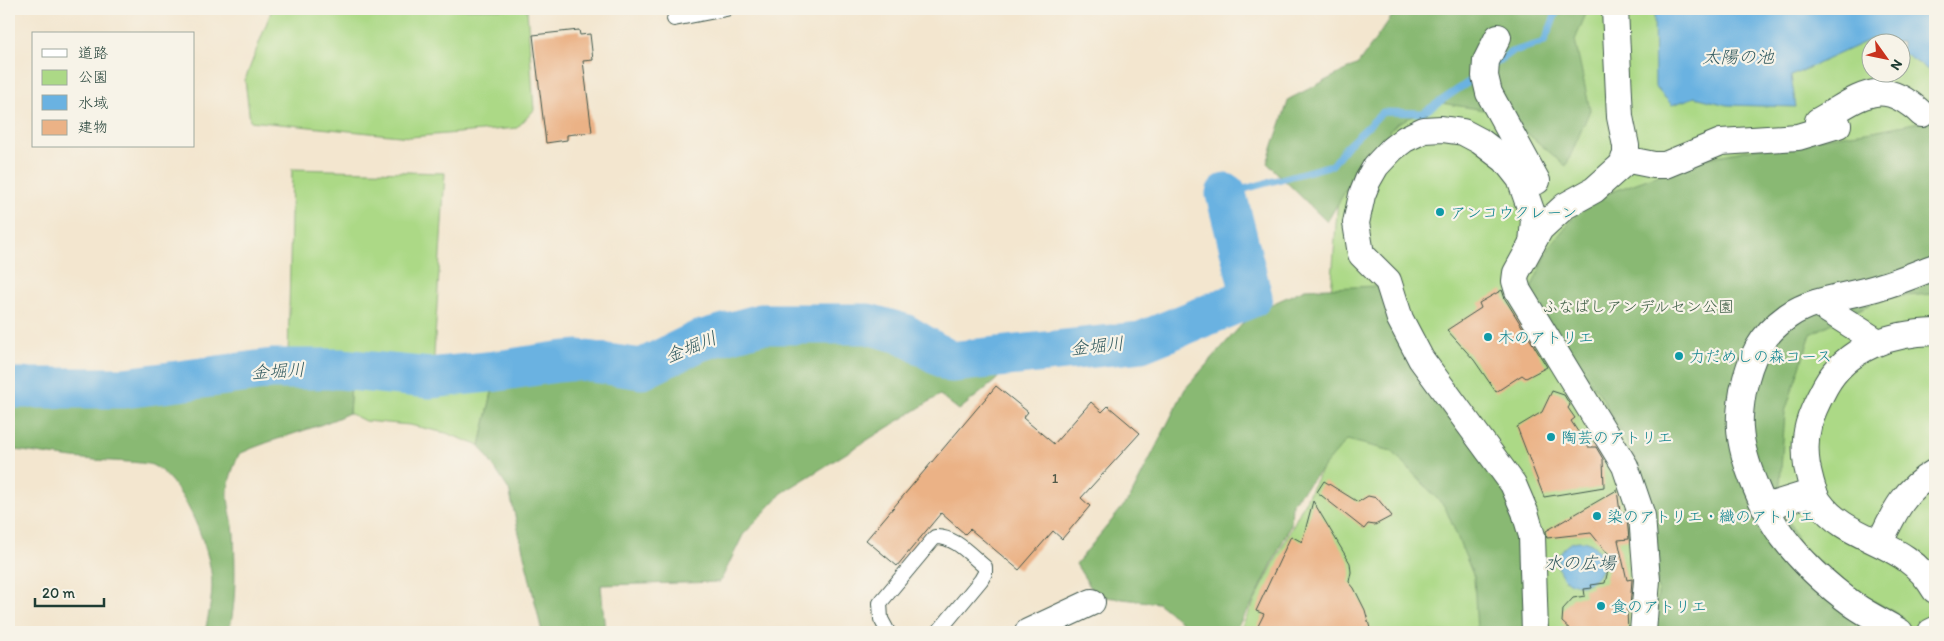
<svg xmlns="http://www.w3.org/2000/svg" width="1944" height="641" viewBox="0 0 1944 641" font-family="Itim,'Klee One',sans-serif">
<rect width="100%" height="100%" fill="#f7f3e8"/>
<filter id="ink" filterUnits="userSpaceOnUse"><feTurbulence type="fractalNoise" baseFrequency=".02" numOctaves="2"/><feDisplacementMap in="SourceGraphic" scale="10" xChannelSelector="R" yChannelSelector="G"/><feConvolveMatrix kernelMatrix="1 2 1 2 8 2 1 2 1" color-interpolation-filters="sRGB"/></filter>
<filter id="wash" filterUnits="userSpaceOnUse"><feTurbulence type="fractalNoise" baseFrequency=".0096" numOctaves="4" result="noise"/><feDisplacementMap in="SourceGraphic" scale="20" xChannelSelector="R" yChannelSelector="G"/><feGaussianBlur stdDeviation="1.12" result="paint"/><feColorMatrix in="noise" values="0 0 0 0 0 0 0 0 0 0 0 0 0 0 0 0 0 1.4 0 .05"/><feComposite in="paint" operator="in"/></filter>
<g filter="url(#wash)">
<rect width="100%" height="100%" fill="#f3e6cf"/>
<!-- green -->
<g fill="#acd986" stroke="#668b5d" fill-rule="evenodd">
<polygon points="272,9 527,9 534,110 517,128 410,137 250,121 245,80"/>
<path d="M1435,9h500v623h-696l117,-231 -27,-79 11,-154zM1872,42h30v30h-30z"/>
<polygon points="292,169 445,173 433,371 341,361 288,360"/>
<polygon points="344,373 431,382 495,379 480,446 446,433 410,425 365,421 349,413 351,385 338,377"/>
</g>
<!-- forest -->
<g fill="#89b973" stroke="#547b54">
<polygon points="1397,9 1588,9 1575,40 1590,110 1566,166 1503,113 1441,103 1396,124 1359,168 1327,222 1267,163 1289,99 1358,64"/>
<polygon points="1935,119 1935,294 1884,297 1811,334 1785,412 1779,498 1800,547 1859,593 1901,616 1909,632 1653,632 1658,594 1652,501 1636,459 1600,394 1548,330 1529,293 1550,246 1587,201 1702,159 1784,143 1873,131"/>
<polygon points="1377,286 1496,448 1544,632 1477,632 1474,577 1445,507 1392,451 1347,440 1292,503 1291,524 1255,599 1234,632 1194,632 1158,603 1096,596 1076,564 1130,498 1185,389 1252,313 1305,289"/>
<polygon points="868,331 956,371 998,365 1000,375 995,381 959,410 940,395 782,493 743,535 720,582 601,585 605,632 542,632 509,490 480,446 495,379 556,369 650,376 703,346 763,333"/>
<path d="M278,375l60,2 13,8 -2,28c-35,17 -74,24 -110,41 -6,14 -12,29 -11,44 1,12 5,23 6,35 1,33 3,67 -5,99h-24c4,-20 9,-39 6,-60 -4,-30 -30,-94 -59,-107 -8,-3 -45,-4 -57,-5 -29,-2 -57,-7 -86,-11v-55l118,2z"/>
</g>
<!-- water -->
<g fill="#6ab2e1" stroke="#44788a">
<polygon points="1654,9 1935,9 1935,73 1931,72 1902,52 1902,42 1887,42 1878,36 1791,76 1796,107 1727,105 1695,97 1672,105 1655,87"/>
<circle cx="1580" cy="563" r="22"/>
</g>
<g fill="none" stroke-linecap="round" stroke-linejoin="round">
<!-- stream -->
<g stroke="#6ab2e1" stroke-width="7">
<polyline points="1496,63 1511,52 1544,42 1558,9"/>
<polyline points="1226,194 1332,165 1345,148 1383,112 1423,113 1479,75"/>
</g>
<!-- river -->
<polyline stroke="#6ab2e1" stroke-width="41" points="9,388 124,388 272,369 341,369 430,378 497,371 557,362 579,360 642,369 699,341 761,324 868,324 904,334 951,362 1141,342 1252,297 1226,194"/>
</g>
<g id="blocks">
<!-- building -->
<g fill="#ebb286">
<polygon points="579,30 580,35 590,34 593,60 583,61 592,132 567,135 567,140 546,143 533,35"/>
<polygon points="1502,290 1505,299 1547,367 1526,378 1522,375 1496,392 1474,360 1447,330 1481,308 1479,303"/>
<polygon points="996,386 1028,412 1023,418 1054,444 1091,402 1102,412 1108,406 1140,433 1081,498 1090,506 1062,539 1053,531 1019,570 970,529 965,534 941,513 897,566 866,540"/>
<polygon points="1552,391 1564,395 1570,405 1568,408 1575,418 1571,421 1588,447 1596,447 1603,459 1604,487 1544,497 1517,427 1542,412"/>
<polygon points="1324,481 1358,502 1368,496 1377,498 1392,516 1375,525 1368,524 1364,529 1317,492"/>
<polygon points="1617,490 1620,512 1625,512 1627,519 1629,539 1618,540 1627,580 1632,579 1630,608 1627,608 1628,632 1573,632 1562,622 1563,609 1573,598 1585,596 1584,589 1592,588 1591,585 1605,583 1611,558 1591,533 1547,538 1546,531"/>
<polygon points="1313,501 1350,563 1351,572 1349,582 1354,588 1365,610 1371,632 1255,632 1264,614 1256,611 1291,536 1302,542"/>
</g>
</g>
</g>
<g filter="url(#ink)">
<use href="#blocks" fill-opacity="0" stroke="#3f564b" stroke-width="1"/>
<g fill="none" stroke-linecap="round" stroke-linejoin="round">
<!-- lane casing -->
<g stroke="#3f564b" stroke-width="16">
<g id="lane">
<polyline points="674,19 726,9"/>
<path d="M888,632l-7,-13 -1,-16 55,-66c20,-1 35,18 50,30v6l-4,7 -43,52"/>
</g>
</g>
<!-- street casing -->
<g stroke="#3f564b" stroke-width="28">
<g id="street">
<polyline points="1615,9 1620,117 1626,146 1626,155 1623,164 1594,190 1565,206 1540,229 1516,273 1515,281 1518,291 1625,466 1642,516 1647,580 1643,632"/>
<polyline points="1498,37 1486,61 1485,76 1489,93 1537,181"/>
<path d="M1818,121c42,-23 62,-47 104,-7"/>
<polyline points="1624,159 1654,165 1665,165 1721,142 1798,137 1838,125"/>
<polyline points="1532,244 1534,219 1520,179 1505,160 1480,141 1463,132 1442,129 1424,130 1405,139 1392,149 1376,166 1368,180 1362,195 1356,223 1361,254 1388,281 1400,319 1421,359 1513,484 1525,512 1532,536 1535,632"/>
<polyline points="1817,303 1878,342"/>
<path d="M1935,332c-43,1 -88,15 -110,55 -15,28 -23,46 -18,79 3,12 5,26 12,36 29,41 87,37 116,88"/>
<polyline points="1765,507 1814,492"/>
<path d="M1880,542c14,-30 25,-53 55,-70"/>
<polyline points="1028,632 1092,602"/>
<path d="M1900,632c-15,-9 -32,-17 -46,-27 -26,-19 -52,-43 -71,-68 -19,-25 -41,-76 -43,-108 -1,-12 1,-26 3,-38 7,-33 17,-55 45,-75 25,-18 65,-20 94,-30 18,-5 36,-13 53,-19"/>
<polyline points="1931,632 1935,630"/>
</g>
</g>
<!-- lane -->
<use href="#lane" stroke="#fff" stroke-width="14"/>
<!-- street -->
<use href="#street" stroke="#fff" stroke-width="26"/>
</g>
</g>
<!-- markers -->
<g fill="#0f9aa8" stroke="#f7f3e8" stroke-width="2">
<circle cx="1440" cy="212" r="5"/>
<circle cx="1488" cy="337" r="5"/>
<circle cx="1679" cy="356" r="5"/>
<circle cx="1551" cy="437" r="5"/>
<circle cx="1597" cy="516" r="5"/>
<circle cx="1601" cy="606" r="5"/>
</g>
<g text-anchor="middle" stroke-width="4.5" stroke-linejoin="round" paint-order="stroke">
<!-- number labels -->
<g font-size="14" fill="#525a48">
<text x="1055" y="483">1</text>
</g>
<!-- culture labels -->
<g font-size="16" fill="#0d838f" stroke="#f7f3e8" text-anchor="start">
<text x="1450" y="218">アンコウクレーン</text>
<text x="1498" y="343">木のアトリエ</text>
<text x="1689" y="362">力だめしの森コース</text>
<text x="1561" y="443">陶芸のアトリエ</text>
<text x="1607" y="522">染のアトリエ・織のアトリエ</text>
<text x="1611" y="612">食のアトリエ</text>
</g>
<!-- park labels -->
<g font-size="16" fill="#3b5c44" stroke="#f7f3e8">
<text x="1638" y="312">ふなばしアンデルセン公園</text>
</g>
<!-- water labels -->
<g font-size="18" font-style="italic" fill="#325a5f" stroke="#f7f3e8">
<text x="1738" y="63">太陽の池</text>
<text transform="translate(1097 346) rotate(-6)" y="6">金堀川</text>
<text transform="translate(691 347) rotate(-22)" y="6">金堀川</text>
<text transform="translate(278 371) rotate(-3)" y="6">金堀川</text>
<text x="1580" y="569">水の広場</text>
</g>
</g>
<!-- margin -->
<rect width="1944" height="641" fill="none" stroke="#f7f3e8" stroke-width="30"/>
<!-- legend -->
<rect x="32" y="32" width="162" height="115" fill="#f7f3e8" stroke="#a1aaa0"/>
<rect x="42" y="49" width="25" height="8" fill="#ffffff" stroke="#a1aaa0"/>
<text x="78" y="58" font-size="15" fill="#1f3d34">道路</text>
<rect x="42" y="70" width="25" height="15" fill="#acd986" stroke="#a1aaa0"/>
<text x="78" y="82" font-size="15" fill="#1f3d34">公園</text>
<rect x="42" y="95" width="25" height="15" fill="#6ab2e1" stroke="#a1aaa0"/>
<text x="78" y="108" font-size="15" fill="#1f3d34">水域</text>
<rect x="42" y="120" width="25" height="15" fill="#ebb286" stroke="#a1aaa0"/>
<text x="78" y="132" font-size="15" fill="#1f3d34">建物</text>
<!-- north arrow -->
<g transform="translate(1886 58) rotate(123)"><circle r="24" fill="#f7f3e8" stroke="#a1aaa0"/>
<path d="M0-4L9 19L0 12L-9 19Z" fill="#c8321e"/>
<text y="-8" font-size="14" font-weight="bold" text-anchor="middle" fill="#1f3d34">N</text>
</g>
<!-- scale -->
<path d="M35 598v8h69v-8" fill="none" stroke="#1f3d34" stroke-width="2.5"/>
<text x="42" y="598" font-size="15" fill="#1f3d34" stroke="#f7f3e8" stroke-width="4" paint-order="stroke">20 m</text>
</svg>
